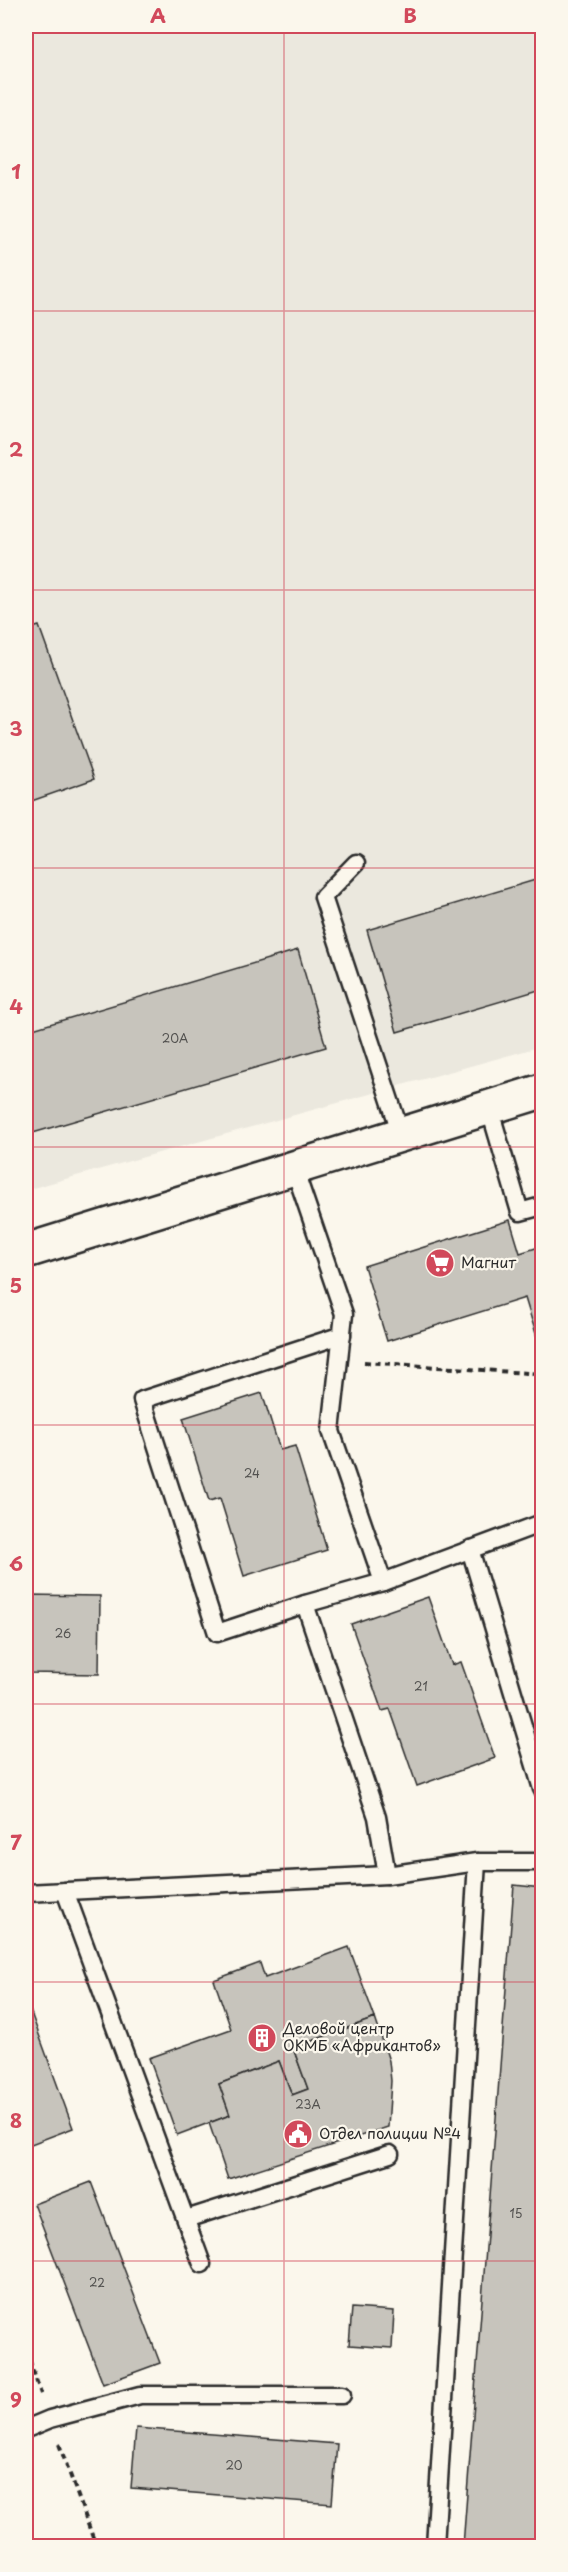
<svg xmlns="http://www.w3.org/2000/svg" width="568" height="2572" viewBox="0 0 568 2572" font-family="'Playpen Sans',sans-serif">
<rect width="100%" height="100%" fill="#fbf7ec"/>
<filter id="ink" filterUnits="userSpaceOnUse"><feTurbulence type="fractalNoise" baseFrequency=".0167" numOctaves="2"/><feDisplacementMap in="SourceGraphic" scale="12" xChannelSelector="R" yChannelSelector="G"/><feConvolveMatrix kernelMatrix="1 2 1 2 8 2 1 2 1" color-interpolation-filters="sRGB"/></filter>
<g filter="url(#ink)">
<!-- built -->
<polygon fill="#ebe8de" points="26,26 542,26 542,1046 26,1190"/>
<!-- building -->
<g fill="#c7c4bc" stroke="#2b2b2b" stroke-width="1.5">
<polygon points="39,626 94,779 26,803 26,630"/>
<polygon points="542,878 542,989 397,1032 367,930"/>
<polygon points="298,950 326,1047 26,1135 26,1031"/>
<polygon points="510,1220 520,1253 542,1246 542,1335 537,1337 525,1298 387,1341 364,1266"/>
<polygon points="262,1393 280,1450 295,1446 327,1550 244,1576 220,1498 209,1501 183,1418"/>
<polygon points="26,1595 100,1596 99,1674 26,1673"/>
<polygon points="428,1597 452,1665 461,1662 495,1758 417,1786 390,1709 382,1711 351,1624"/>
<polygon points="514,1885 542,1888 542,2546 463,2546"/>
<polygon points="349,1947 375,2018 293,2048 308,2089 292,2095 279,2061 219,2084 230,2115 177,2135 149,2058 231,2029 214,1980 260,1963 265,1978"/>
<polygon points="26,1999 73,2128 26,2146"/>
<polygon points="375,2018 389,2061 391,2081 388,2127 228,2179 209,2123 230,2115 219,2084 279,2061 292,2095 308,2089 293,2048"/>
<polygon points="91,2182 160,2363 103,2384 34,2204"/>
<polygon points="352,2308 394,2311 392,2348 349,2345"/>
<polygon points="136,2428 337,2444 332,2504 131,2488"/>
</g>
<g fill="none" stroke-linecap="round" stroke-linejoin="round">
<!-- lane casing -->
<g stroke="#2b2b2b" stroke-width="21">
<g id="lane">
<polyline points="356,863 323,897 401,1134"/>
<polyline points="489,1107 520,1212 542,1206"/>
<polyline points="294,1168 344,1314 331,1431 383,1582 305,1604 377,1817 387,1875"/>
<polyline points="470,1549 542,1789"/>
<polyline points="383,1582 542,1523"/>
<polyline points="305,1604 217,1633 142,1400 342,1335"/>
<polyline points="65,1891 202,2264"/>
<polyline points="26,1893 387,1875 477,1862 542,1862"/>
<polyline points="186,2219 390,2154"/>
<polyline points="26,2429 50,2419 140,2395 342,2395"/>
<polyline points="435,2546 477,1862"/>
</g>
</g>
<!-- street casing -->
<g stroke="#2b2b2b" stroke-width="38">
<polyline id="street" points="26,1251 542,1091"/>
</g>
<!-- path -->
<g stroke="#2b2b2b" stroke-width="4" stroke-dasharray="6 4.5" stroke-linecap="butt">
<polyline points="364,1362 542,1374"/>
<polyline points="26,2350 41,2394"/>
<polyline points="59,2444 96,2546"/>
</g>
<!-- lane -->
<use href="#lane" stroke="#fbf7ec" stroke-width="16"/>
<!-- street -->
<use href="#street" stroke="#fbf7ec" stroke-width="33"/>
</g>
</g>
<!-- grid -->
<path fill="none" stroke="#d1495b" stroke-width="1.5" stroke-opacity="0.55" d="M284,26v2520M26,311h516M26,590h516M26,868h516M26,1147h516M26,1425h516M26,1704h516M26,1982h516M26,2261h516"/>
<!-- icons -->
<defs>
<g id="supermarket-disc" transform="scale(1.5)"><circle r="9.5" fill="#d1495b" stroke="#fbf7ec"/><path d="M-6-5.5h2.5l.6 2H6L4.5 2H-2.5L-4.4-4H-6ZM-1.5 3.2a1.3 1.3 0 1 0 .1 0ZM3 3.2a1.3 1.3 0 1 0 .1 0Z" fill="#fff"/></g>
<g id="building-disc" transform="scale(1.5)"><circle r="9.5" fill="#d1495b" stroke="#fbf7ec"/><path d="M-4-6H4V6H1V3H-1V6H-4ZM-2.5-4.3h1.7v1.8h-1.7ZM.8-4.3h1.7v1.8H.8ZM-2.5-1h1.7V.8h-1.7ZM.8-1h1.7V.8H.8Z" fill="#fff"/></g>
<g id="civic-disc" transform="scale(1.5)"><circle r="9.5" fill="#d1495b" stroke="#fbf7ec"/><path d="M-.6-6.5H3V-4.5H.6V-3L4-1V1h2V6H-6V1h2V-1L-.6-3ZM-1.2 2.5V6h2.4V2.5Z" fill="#fff"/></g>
</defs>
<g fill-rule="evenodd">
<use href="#supermarket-disc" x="440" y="1263"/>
<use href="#building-disc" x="262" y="2038"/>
<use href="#civic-disc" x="298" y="2134"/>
</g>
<g text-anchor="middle" stroke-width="4.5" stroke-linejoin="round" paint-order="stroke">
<!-- number labels -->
<g font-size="12" fill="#52514f">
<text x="175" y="1043">20А</text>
<text x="252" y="1478">24</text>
<text x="63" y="1638">26</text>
<text x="421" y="1691">21</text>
<text x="308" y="2109">23А</text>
<text x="516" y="2218">15</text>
<text x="97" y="2287">22</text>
<text x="234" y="2470">20</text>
</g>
<!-- poi labels -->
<g font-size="15" fill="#2b2b2b" stroke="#fbf7ec" text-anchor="start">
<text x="461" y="1268">Магнит</text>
<text x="283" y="2034">Деловой центр<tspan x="283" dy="17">ОКМБ «Африкантов»</tspan></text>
<text x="319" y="2139">Отдел полиции №4</text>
</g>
</g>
<!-- margin -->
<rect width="568" height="2572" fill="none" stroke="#fbf7ec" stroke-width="66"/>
<rect x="33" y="33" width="502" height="2506" fill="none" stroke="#d1495b" stroke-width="2"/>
<g font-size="20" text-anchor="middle" font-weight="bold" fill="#d1495b">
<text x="158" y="23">A</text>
<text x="410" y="23">B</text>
<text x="16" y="179">1</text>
<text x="16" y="457">2</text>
<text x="16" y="736">3</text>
<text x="16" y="1014">4</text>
<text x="16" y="1293">5</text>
<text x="16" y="1571">6</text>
<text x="16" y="1850">7</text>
<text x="16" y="2128">8</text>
<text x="16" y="2407">9</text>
</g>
</svg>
